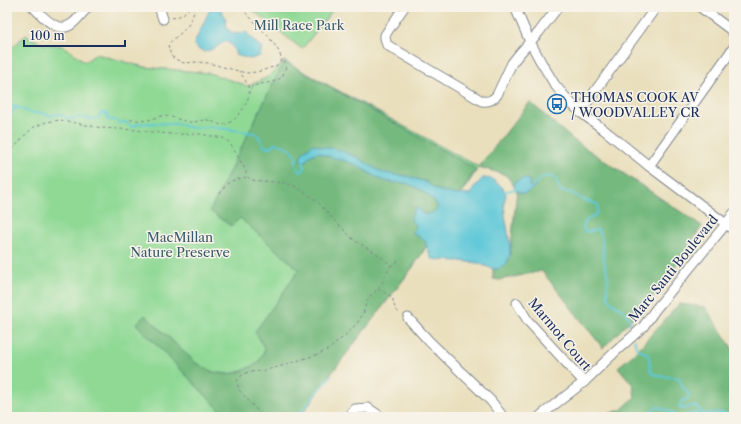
<svg xmlns="http://www.w3.org/2000/svg" width="741" height="424" viewBox="0 0 741 424" font-family="'Libre Caslon Text',serif">
<rect width="100%" height="100%" fill="#f7f3e8"/>
<filter id="ink" filterUnits="userSpaceOnUse"><feTurbulence type="fractalNoise" baseFrequency=".025" numOctaves="2"/><feDisplacementMap in="SourceGraphic" scale="8" xChannelSelector="R" yChannelSelector="G"/><feConvolveMatrix kernelMatrix="1 2 1 2 8 2 1 2 1" color-interpolation-filters="sRGB"/></filter>
<filter id="wash" filterUnits="userSpaceOnUse"><feTurbulence type="fractalNoise" baseFrequency=".012" numOctaves="4" result="noise"/><feDisplacementMap in="SourceGraphic" scale="16" xChannelSelector="R" yChannelSelector="G"/><feGaussianBlur stdDeviation="0.9" result="paint"/><feColorMatrix in="noise" values="0 0 0 0 0 0 0 0 0 0 0 0 0 0 0 0 0 1.4 0 .05"/><feComposite in="paint" operator="in"/></filter>
<g filter="url(#wash)">
<rect width="100%" height="100%" fill="#e9dfbc"/>
<!-- green -->
<g fill="#90d995" stroke="#56847a">
<polygon points="249,7 335,7 302,49"/>
<polygon points="26,35 43,44 64,46 85,62 96,54 144,67 209,73 248,86 268,77 284,61 479,167 413,267 332,372 300,417 7,417 7,52"/>
</g>
<!-- forest -->
<g fill="#74b97e" stroke="#48746e">
<polygon points="284,61 476,169 413,267 334,370 300,417 213,417 219,409 136,324 145,315 196,363 213,372 229,374 242,371 258,363 265,350 259,338 255,332 299,270 240,218 231,226 210,211"/>
<polygon points="530,102 572,139 702,226 657,293 603,348 542,271 499,280 493,279 493,261 510,255 517,190 506,175 479,167"/>
<polygon points="679,304 705,307 734,351 729,392 734,391 734,417 597,417 621,410 635,397 633,385 618,367 633,355"/>
</g>
<!-- water -->
<g fill="#5ec8d8" stroke="#3c7c9b">
<polygon points="219,7 226,19 227,29 235,34 246,32 253,40 262,48 260,56 250,59 236,55 232,45 225,41 215,48 205,52 198,49 194,44 210,9"/>
<path d="M313,144l12,4h5l7,1 20,8 24,15 15,3 11,1 19,6 9,7 13,4 8,2 14,-1 6,-9 7,-7 8,1 4,2 8,7 3,7 -2,7 1,13 5,29v10l-4,11 -7,4h-6l-15,-6 -17,-2 -21,-1 -8,-1 -2,-3 -5,-15 -4,-3 -8,-5c7,-13 -2,-7 -2,-15 0,-3 3,-8 4,-10h3l5,6c7,1 11,-1 15,-6 -2,-9 -24,-24 -34,-25 -8,-1 -16,0 -24,-4 -9,-4 -17,-11 -27,-15 -11,-5 -24,-6 -35,-12l-9,4 -3,5h-6l2,-8z"/>
<path d="M524,178l6,3 -1,5 4,1 2,-2v2c-9,6 -10,10 -20,2l-1,-5 1,-2z"/>
</g>
<g fill="none" stroke-linecap="round" stroke-linejoin="round">
<!-- stream -->
<g stroke="#5ec8d8" stroke-width="2">
<path d="M7,107l7,-1 17,7h11l10,3 6,-2 13,5 10,-2 4,1 9,1 4,-1 3,-5h4l2,1 1,6h8l3,3 7,-1 6,5 6,-3 11,-1 29,1 14,4 19,-1 44,6c5,3 6,9 10,14h6l4,-4c7,2 17,4 20,11 3,8 -2,10 5,18l3,-1c3,-5 -1,-8 1,-12"/>
<polyline points="7,119 13,111 17,107"/>
<path d="M533,186c3,-2 5,-6 8,-8 3,-3 10,-1 14,0l5,12 1,1 11,2 12,7 13,4c4,15 -7,10 -12,18 0,0 -2,6 -2,7 3,5 9,2 14,0l4,6 2,14 1,13 4,16 -1,14 1,5 3,5 11,7 8,10 2,15"/>
<polyline points="503,192 516,189"/>
<path d="M634,340c3,10 5,10 14,14 2,6 1,11 3,17 2,7 21,5 28,7l4,10 6,6c-1,5 -2,6 -7,7l-3,6 4,2c13,-5 12,-4 21,5"/>
<polyline points="297,417 325,382 331,376"/>
<path d="M650,417c0,-4 3,-9 8,-10l16,6 2,4"/>
<path d="M683,417c8,-2 11,-7 19,-2 10,-3 22,-3 32,2"/>
</g>
</g>
</g>
<g filter="url(#ink)">
<g fill="none" stroke-linecap="round" stroke-linejoin="round">
<!-- minor casing -->
<g stroke="#82878d" stroke-width="11">
<g id="minor">
<path d="M33,7c10,9 25,29 40,16 5,-4 10,-11 15,-16"/>
<polyline points="159,7 163,19"/>
<path d="M404,7l-19,28v3l2,7 95,56c7,1 11,-1 15,-6l15,-32 8,-10 19,-21 19,-25"/>
<polyline points="515,7 530,42 541,62 555,85 567,99 580,112 603,129 649,166 734,230"/>
<polyline points="700,7 731,30 734,35"/>
<polyline points="580,112 656,7"/>
<polyline points="649,166 734,47"/>
<polyline points="517,303 528,321 584,382"/>
<polyline points="408,318 429,341 491,401 503,417"/>
<polyline points="349,417 355,409 368,408 381,417"/>
<polyline points="539,417 554,405 584,382 615,352 643,327 655,310 726,224 734,213"/>
</g>
</g>
<!-- path -->
<g stroke="#82878d" stroke-width="1" stroke-dasharray="3 3" stroke-linecap="butt">
<path d="M196,7c-3,6 -4,13 -8,18 -5,8 -14,12 -20,20l3,11 6,4 7,3 13,-1 11,1 38,10 11,-1 10,-3 9,-3 5,-5c2,-14 -31,-43 -41,-54"/>
<path d="M172,18c8,-1 13,-5 18,-11"/>
<path d="M250,89c11,-11 34,1 36,-25l-4,-5"/>
<path d="M130,120c6,-1 12,2 18,0 6,-1 11,-5 18,-4 8,1 15,5 24,6 6,1 12,-3 18,-2 5,1 10,5 15,5 12,-1 28,-24 26,-35 -1,-7 -6,-13 -10,-19"/>
<polyline points="7,153 15,147 24,136 34,127 46,122 60,120 102,128 136,130 159,133 171,134 200,134 223,138 230,143 245,169 247,176 251,180 286,183 297,187 317,201 334,220 355,241 376,253 391,265 382,283 377,290 369,297 366,303 363,314 358,322 349,332 335,344 329,349 319,354 278,367 261,371 248,372 241,376 237,381 239,390 263,417"/>
<path d="M220,194c8,-14 12,-14 28,-17"/>
<polyline points="391,266 397,262 399,258"/>
<path d="M378,289l14,8c3,8 1,12 9,17"/>
</g>
<!-- minor -->
<use href="#minor" stroke="#fff" stroke-width="9"/>
</g>
</g>
<!-- icons -->
<defs>
<g id="bus-ring" transform="scale(1)"><circle r="9.5" fill="#f7f3e8" stroke="#1f6fb2" stroke-width="1.5"/><path d="M-5-6H5V4H4V6H2V4H-2V6H-4V4H-5ZM-3.5-4V0h7V-4ZM-3.5 1.2v1.5H-2V1.2ZM2 1.2v1.5H3.5V1.2Z" fill="#1f6fb2"/></g>
</defs>
<g fill-rule="evenodd">
<use href="#bus-ring" x="557" y="104"/>
</g>
<g text-anchor="middle" stroke-width="3" stroke-linejoin="round" paint-order="stroke">
<!-- park labels -->
<g font-size="13" fill="#385a6c" stroke="#f7f3e8">
<text x="299" y="30">Mill Race Park</text>
<text x="180" y="242">MacMillan<tspan x="180" dy="15">Nature Preserve</tspan></text>
</g>
<!-- poi labels -->
<g font-size="13" fill="#1b2f5e" stroke="#f7f3e8" text-anchor="start">
<text x="571" y="102">THOMAS COOK AV<tspan x="571" dy="15">/ WOODVALLEY CR</tspan></text>
</g>
<!-- street labels -->
<g font-size="13" fill="#1b2f5e" stroke="#f7f3e8">
<text transform="translate(673 268) rotate(-51)" y="5">Marc Santi Boulevard</text>
<text transform="translate(560 334) rotate(50)" y="5">Marmot Court</text>
</g>
</g>
<!-- margin -->
<rect width="741" height="424" fill="none" stroke="#f7f3e8" stroke-width="24"/>
<!-- scale -->
<path d="M24 40v6h101v-6" fill="none" stroke="#1b2f5e" stroke-width="2"/>
<text x="30" y="40" font-size="12" fill="#1b2f5e" stroke="#f7f3e8" stroke-width="3" paint-order="stroke">100 m</text>
</svg>
